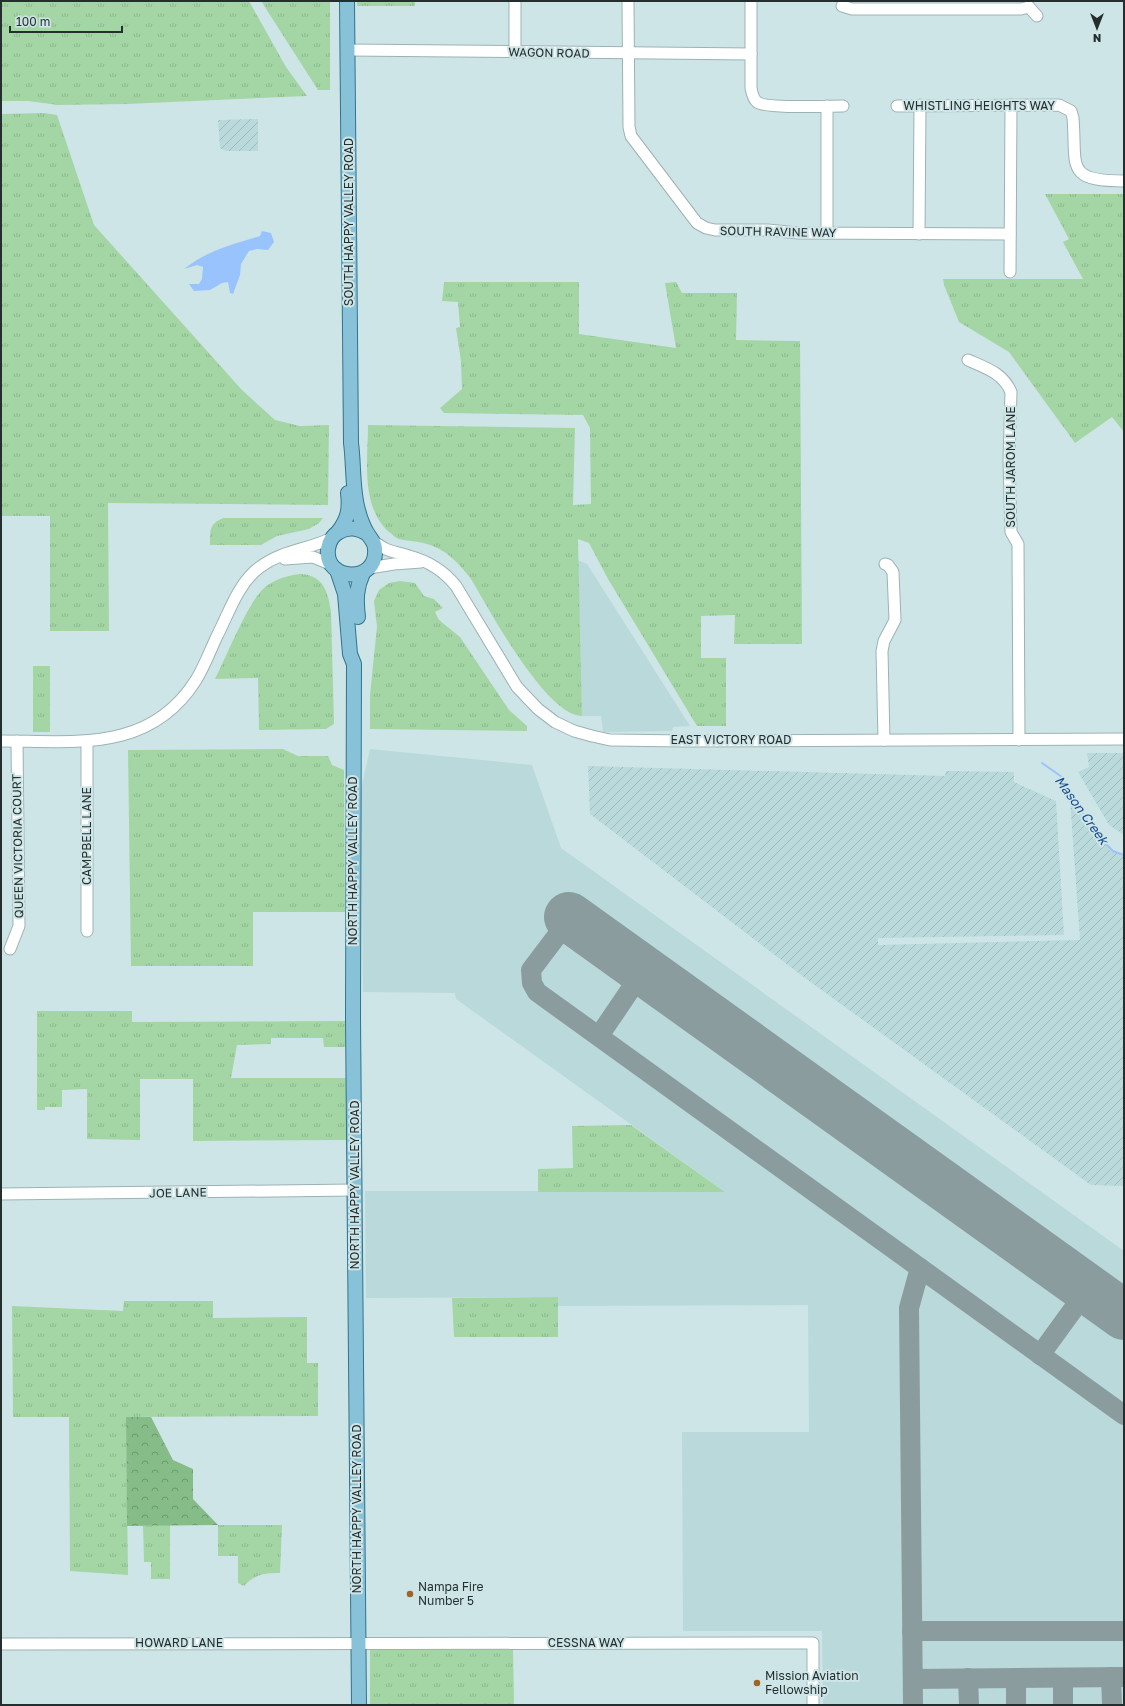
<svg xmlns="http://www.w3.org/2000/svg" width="1125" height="1706" viewBox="0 0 1125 1706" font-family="'Golos Text',sans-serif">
<defs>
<pattern id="industrial-furrows" width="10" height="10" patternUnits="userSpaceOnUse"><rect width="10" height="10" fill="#b9d9db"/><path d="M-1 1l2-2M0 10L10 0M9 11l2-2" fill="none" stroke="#9fbbbc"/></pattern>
<pattern id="grass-tufts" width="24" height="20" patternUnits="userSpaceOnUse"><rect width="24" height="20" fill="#a3d6a4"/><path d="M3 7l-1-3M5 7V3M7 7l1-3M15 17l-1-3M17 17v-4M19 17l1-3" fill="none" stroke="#8cb88e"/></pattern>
<pattern id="forest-crowns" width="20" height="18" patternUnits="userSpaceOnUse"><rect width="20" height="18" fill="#85bc87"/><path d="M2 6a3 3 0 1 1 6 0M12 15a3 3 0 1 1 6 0" fill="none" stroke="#6d996f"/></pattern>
</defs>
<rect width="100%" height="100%" fill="#cee5e7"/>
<!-- built -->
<g fill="#b9d9db">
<polygon points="578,560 587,564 690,726 673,727 672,731 603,732 601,716 582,716"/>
<polygon points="370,749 532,765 561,848 1124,1251 1124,1705 823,1705 822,1631 683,1631 682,1432 809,1432 808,1305 558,1306 558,1297 366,1298 365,1191 724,1191 456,999 455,993 363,992 361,789"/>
</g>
<!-- industrial -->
<g fill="url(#industrial-furrows)">
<polygon points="258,119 258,151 226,151 220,148 218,120"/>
<polygon points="1087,753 1124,753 1124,835 1109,825 1078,772 1089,767"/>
<polygon points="588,766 945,776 946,771 1014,772 1014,782 1056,801 1064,935 878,938 878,945 1080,940 1070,799 1110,850 1124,856 1124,1186 1091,1185 805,978 590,814"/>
</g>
<!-- grass -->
<g fill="url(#grass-tufts)">
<polygon points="1,1 249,1 286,67 307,96 127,104 58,105 28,101 1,101"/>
<polygon points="261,1 330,1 330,90 318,90"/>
<rect x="357" y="1" width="58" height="5"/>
<polygon points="44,113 57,115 94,225 242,390 275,420 300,426 329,425 328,505 108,503 109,631 50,631 50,516 1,516 1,114"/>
<polygon points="1045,194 1124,194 1124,432 1112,417 1075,443 1009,352 959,322 944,285 943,279 1083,279 1063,242 1069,239"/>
<path d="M444,282h135v52l97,14 -11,-65 11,-1 6,11h55l-1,47 64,1 2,303h-68l1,-29 -34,1v42h25v68h-29l-89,-147 -19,-36 -11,-4 4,177c-36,0 -93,-107 -111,-137 -13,-17 -26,-31 -48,-36 -8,-2 -16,-2 -24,-4 -4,-1 -7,-5 -10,-7 -29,-26 -21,-72 -21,-107l207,3 -2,77 18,-1 -1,-76 -7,-13 -139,-2 -4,-5 22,-19 -1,-28 -5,-33 4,-1 -2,-25 -16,-1z"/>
<path d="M224,518h99l-4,5 -10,6 -32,7 -16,9h-51c0,-14 -1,-22 14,-27z"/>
<path d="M300,574c23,1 28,17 31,38l3,112 -8,5 -67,1 -1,-52 -43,1c11,-22 33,-76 48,-90 11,-10 23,-13 37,-15z"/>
<polygon points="400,581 415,583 424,596 434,599 443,608 435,612 439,620 460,637 509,710 527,726 527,731 370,729 370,695 377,627 374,601 379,590 389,583"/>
<rect x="33" y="666" width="17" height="66"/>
<polygon points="283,749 298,756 328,756 332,765 344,770 345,912 253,912 253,966 131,966 128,750"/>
<polygon points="37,1011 132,1011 132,1022 346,1021 347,1047 324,1047 323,1038 271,1038 271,1044 237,1045 231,1078 347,1078 347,1140 193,1141 193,1079 140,1079 140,1140 87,1139 87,1089 62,1090 62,1107 45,1107 45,1110 37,1110"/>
<polygon points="631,1125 725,1192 538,1192 538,1169 573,1168 572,1126"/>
<polygon points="558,1297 558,1337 454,1337 452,1298"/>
<polygon points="124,1301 213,1301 213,1318 307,1317 307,1363 318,1363 318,1416 126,1417 128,1575 70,1571 69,1417 13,1417 12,1306 123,1311"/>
<polygon points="170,1525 170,1579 151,1579 151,1562 144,1562 143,1526"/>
<path d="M218,1525h64l-2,48c-14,0 -26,1 -36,13l-6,-3v-27h-20z"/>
<polygon points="370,1649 513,1649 514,1705 370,1705"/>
</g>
<!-- forest -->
<polygon fill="url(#forest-crowns)" points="126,1417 151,1417 173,1460 193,1469 193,1499 218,1525 127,1526"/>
<!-- water -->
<path fill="#98c3fc" d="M262,231l9,2 3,9 -6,8 -11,-1 -8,2 -8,13 -1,11 -7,19 -3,-1 -2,-11 -6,1 -12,7 -16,1 -5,-7h10l3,-5 1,-12 -6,-2 -13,4c22,-18 49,-25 76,-33z"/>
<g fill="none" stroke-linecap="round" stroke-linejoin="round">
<!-- stream -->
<polyline stroke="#98c3fc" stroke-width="2" points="1042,763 1062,777 1089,823 1103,841 1113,851 1124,855"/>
<!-- taxiway -->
<g stroke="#8b9c9e" stroke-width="20">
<polyline points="577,923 559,933 531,970 532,983 537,992 1124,1415"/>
<polyline points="599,1036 643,971"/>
<polyline points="1040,1355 1088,1289"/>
<polyline points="912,1631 1124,1631"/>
<polyline points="1111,1677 1112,1705"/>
<polyline points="968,1678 969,1705"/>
<polyline points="1016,1678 1016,1705"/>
<polyline points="1063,1678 1063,1705"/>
<polyline points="913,1679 1124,1677"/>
<polyline points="913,1705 909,1308 920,1268"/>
</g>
<!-- runway -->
<polyline stroke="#8b9c9e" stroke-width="50" points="569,917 1124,1315"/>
<!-- minor casing -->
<g stroke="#9cb2b3" stroke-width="13">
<g id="minor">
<polyline points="515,1 515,52"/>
<polyline points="628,1 629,127 631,136 697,223 706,228 715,230 768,230 798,233 1010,234"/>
<path d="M751,1v87c1,5 2,11 6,14 9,7 71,4 86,4"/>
<polyline points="842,6 852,9 1021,9 1029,7"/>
<polyline points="1029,7 1037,16"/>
<polyline points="348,50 751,54"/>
<path d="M897,106l162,-1 12,6 2,7c4,48 -9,63 51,63"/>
<polyline points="827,233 827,106"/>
<polyline points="919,234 920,105"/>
<polyline points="1010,272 1011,105"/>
<path d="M968,360c18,8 35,13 43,32l-2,68 2,72 7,12 1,196"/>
<path d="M372,540c17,13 18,10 37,16 19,5 35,15 47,30l61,101 21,22 17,13 19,9 18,5 18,4 75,1 439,-2"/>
<polyline points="285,559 313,557 332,565"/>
<polyline points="369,568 394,564 421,562"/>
<polyline points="884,740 882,651 884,641 895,620 893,572 888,565 885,564"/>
<path d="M1,741c74,0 149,12 195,-61 8,-13 14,-29 21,-44 12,-23 21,-53 43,-69 23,-17 47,-17 72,-29"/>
<polyline points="87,741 87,931"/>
<polyline points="10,949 19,926 17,741"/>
<polyline points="1,1194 355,1190"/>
<polyline points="1,1644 813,1643 813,1705"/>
</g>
</g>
<!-- major casing -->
<g stroke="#32748d" stroke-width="16">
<g id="major">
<path d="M347,1l4,442c3,22 1,46 7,67 2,8 5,16 9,23 3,5 8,9 8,16 3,35 -51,33 -47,0 1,-7 5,-14 11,-17 10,-6 19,-4 29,2"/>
<path d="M338,532c10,-13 12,-23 10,-39"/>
<polyline points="337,570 345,594 350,654 354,664 353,1018 359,1705"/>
<path d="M358,617c-2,-17 -2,-29 5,-44"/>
</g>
</g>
<!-- minor -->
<use href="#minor" stroke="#fff" stroke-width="11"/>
<!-- major -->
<use href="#major" stroke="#88c2d9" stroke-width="14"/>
</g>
<!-- markers -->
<g fill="#a06426" stroke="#cee5e7" stroke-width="1.5">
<circle cx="410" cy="1594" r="4"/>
<circle cx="757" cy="1683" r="4"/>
</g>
<g text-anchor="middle" stroke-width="4" stroke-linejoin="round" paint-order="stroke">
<!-- street labels -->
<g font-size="12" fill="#252e2f" stroke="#cee5e7">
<text transform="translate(549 53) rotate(1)" y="4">WAGON ROAD</text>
<text x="979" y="110">WHISTLING HEIGHTS WAY</text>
<text transform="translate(349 222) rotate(-90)" y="4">SOUTH HAPPY VALLEY ROAD</text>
<text transform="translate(778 232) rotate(1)" y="4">SOUTH RAVINE WAY</text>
<text transform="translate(1011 467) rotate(-90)" y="4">SOUTH JAROM LANE</text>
<text x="731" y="744">EAST VICTORY ROAD</text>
<text transform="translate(87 836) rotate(-90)" y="4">CAMPBELL LANE</text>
<text transform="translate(18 846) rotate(-91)" y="4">QUEEN VICTORIA COURT</text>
<text transform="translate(353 861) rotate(-90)" y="4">NORTH HAPPY VALLEY ROAD</text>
<text transform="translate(355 1185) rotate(-90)" y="4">NORTH HAPPY VALLEY ROAD</text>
<text transform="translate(178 1193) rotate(-1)" y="4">JOE LANE</text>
<text transform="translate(357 1509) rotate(-90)" y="4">NORTH HAPPY VALLEY ROAD</text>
<text x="179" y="1647">HOWARD LANE</text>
<text x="586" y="1647">CESSNA WAY</text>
</g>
<!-- poi labels -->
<g font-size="12" fill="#252e2f" stroke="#cee5e7" text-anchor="start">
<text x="418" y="1591">Nampa Fire<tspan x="418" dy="14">Number 5</tspan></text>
<text x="765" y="1680">Mission Aviation<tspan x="765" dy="14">Fellowship</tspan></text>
</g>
<!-- water labels -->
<g font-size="13" font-style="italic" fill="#144b8e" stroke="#cee5e7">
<text transform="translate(1082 810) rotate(54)" y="5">Mason Creek</text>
</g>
</g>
<!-- border -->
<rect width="1125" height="1706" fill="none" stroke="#252e2f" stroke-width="4"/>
<!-- north arrow -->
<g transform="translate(1097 28) rotate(180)" stroke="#cee5e7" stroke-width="3" paint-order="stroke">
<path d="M0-3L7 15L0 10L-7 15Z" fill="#252e2f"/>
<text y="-6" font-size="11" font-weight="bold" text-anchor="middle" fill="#252e2f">N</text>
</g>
<!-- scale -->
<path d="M10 26v6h112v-6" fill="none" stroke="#252e2f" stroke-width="2"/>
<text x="16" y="26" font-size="12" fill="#252e2f" stroke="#cee5e7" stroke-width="3" paint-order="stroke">100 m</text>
</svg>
